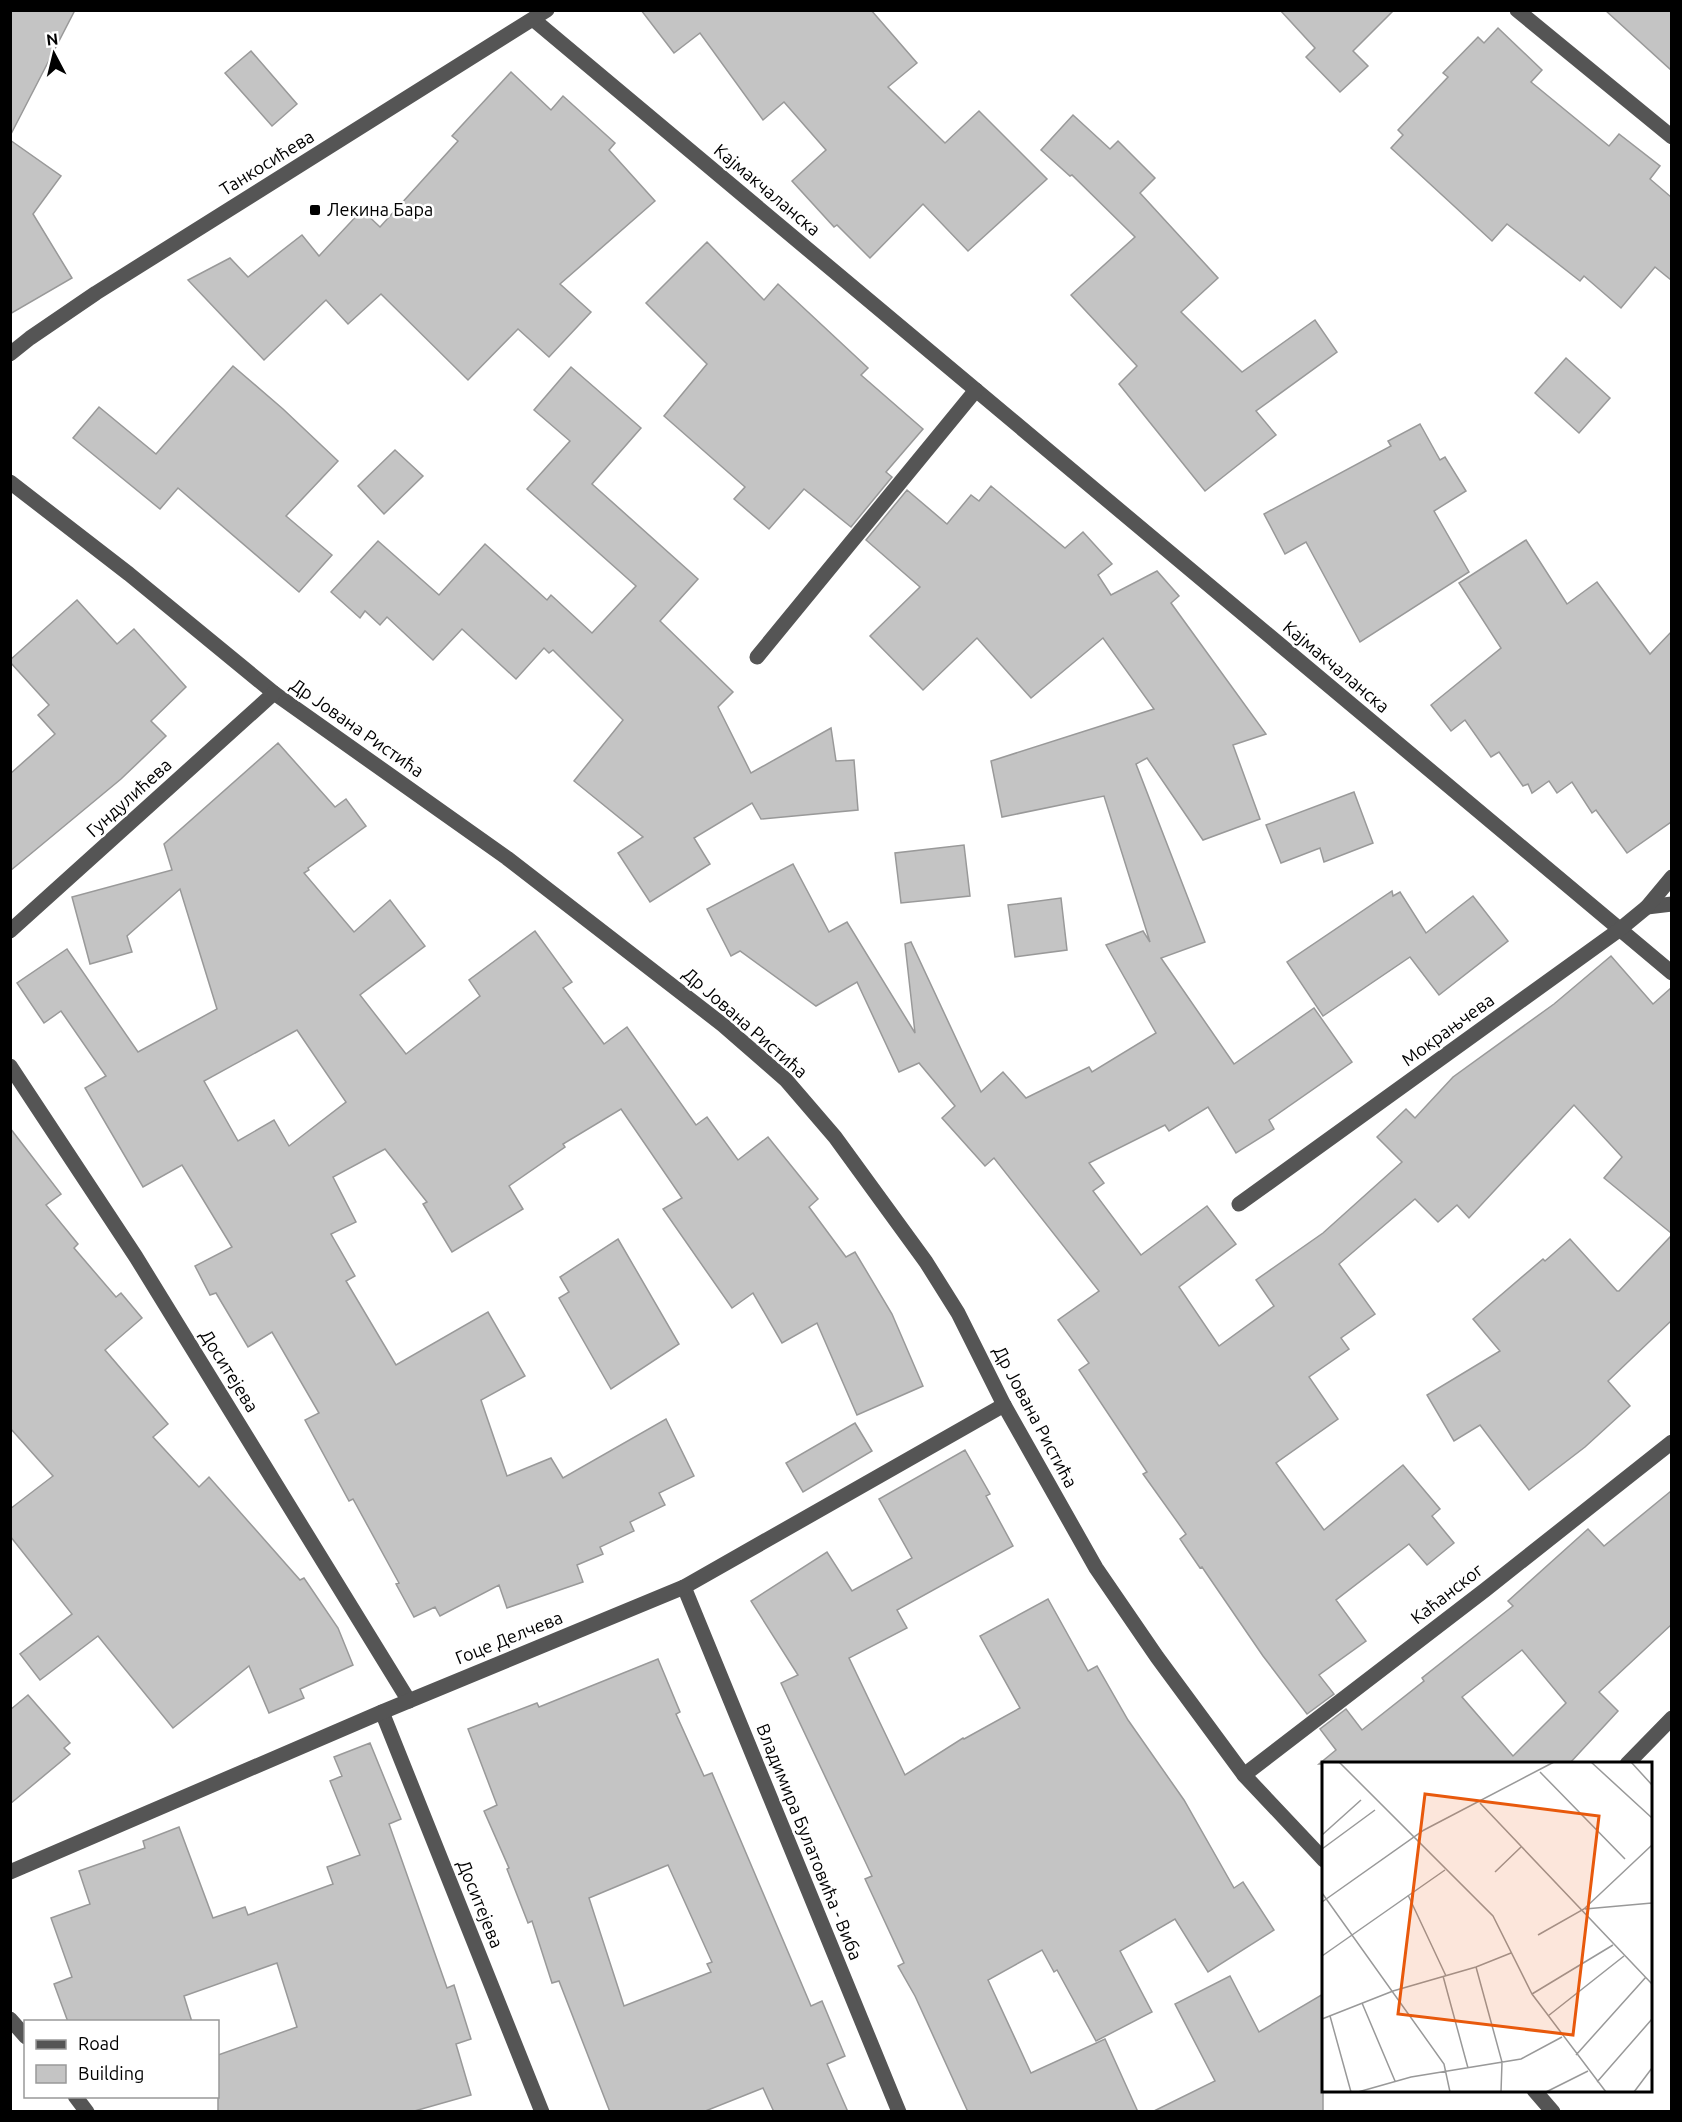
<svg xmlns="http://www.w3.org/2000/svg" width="1682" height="2122" viewBox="0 0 1682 2122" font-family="Ubuntu,sans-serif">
<rect width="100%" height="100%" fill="#fff"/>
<!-- building -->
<g fill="#c4c4c4" stroke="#999" stroke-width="1.5" fill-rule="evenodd">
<polygon points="10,10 75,10 10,136"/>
<polygon points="641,10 871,10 917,63 888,87 945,143 979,111 1047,179 968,251 923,204 870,258 837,225 834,227 792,181 826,150 784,102 763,120 700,33 674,53"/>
<polygon points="1280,10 1394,10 1353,51 1368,66 1340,92 1306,57 1315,48"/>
<polygon points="1605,10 1671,10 1671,70"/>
<polygon points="1498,28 1542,70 1531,82 1609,146 1619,134 1660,166 1650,179 1671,197 1671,280 1655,267 1621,308 1584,276 1580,281 1507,224 1492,241 1391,148 1403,135 1398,130 1448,77 1443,73 1478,37 1484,43"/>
<polygon points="251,51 297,104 272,126 225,73"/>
<polygon points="511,72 551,110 563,96 615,143 609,150 655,201 560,284 591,312 549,357 518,329 468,380 381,294 348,324 326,300 264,360 188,280 230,258 248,277 302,235 319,256 362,210 380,227 458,141 452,136"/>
<polygon points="1073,115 1110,149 1118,141 1155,178 1140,193 1218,278 1181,312 1242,372 1315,320 1337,352 1256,411 1276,435 1205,491 1119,384 1137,366 1071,295 1135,237 1072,175 1070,176 1041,150"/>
<polygon points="10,140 61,176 33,214 72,278 10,314"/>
<polygon points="707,242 764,300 778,284 868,368 861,375 923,429 886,472 892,477 851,527 804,489 769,529 734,499 745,487 664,416 707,364 646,303"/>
<polygon points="1566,358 1610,398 1579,433 1535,393"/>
<polygon points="233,366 283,409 338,461 286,516 332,555 299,592 178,488 160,509 73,438 99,407 156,454"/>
<polygon points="571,367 641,428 592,484 698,579 660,621 733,692 718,707 751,773 831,728 836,761 854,760 858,810 761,819 752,803 694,838 710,864 650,902 618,853 643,837 574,781 623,720 553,650 549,653 544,648 516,679 462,629 433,660 387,617 380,625 365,611 360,618 331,592 378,541 439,595 485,544 547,600 551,595 592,633 636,586 527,489 570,441 534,410"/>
<polygon points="1420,424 1440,460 1445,457 1466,491 1434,511 1469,572 1360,642 1306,542 1285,554 1264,514 1391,446 1388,441"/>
<polygon points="395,450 423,476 384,514 358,486"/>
<polygon points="991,486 1065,548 1083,532 1112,564 1098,575 1111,595 1157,571 1179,596 1171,603 1266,734 1233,745 1260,819 1203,840 1147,758 1136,764 1205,942 1161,958 1234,1064 1314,1008 1352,1062 1269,1120 1274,1129 1236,1153 1208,1107 1169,1131 1165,1125 1089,1163 1104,1183 1093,1191 1141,1255 1207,1206 1236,1244 1179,1287 1219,1346 1274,1306 1256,1280 1323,1233 1402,1162 1377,1137 1406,1109 1415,1118 1453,1077 1554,1004 1611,956 1653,1004 1671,988 1671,1233 1604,1178 1622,1157 1574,1105 1469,1218 1457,1205 1438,1222 1415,1199 1339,1264 1375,1314 1341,1338 1349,1349 1309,1377 1338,1419 1276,1463 1324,1530 1403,1465 1440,1509 1432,1516 1454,1543 1427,1565 1409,1544 1336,1600 1366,1641 1319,1675 1334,1694 1307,1714 1263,1656 1202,1567 1200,1568 1180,1539 1186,1534 1143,1474 1147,1472 1079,1370 1089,1363 1058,1320 1099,1291 994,1158 985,1166 942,1118 955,1106 919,1063 899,1072 857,982 816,1006 740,951 731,956 707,909 793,864 829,932 847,922 915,1033 905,944 911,942 981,1092 1003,1072 1026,1098 1089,1067 1092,1072 1156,1033 1106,945 1143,931 1150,942 1104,796 1002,817 991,761 1154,709 1103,638 1031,698 977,638 923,690 870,636 920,587 866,540 907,490 947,524 971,495 979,501"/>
<polygon points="1526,540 1567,604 1597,582 1650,654 1671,632 1671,822 1627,853 1596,810 1592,813 1572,782 1557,793 1549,781 1532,793 1528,784 1523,786 1499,752 1491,757 1465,720 1451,731 1431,705 1501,648 1459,583"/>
<polygon points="77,600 117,644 134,629 186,687 151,721 166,736 121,779 10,871 10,774 55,734 38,715 49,705 10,662 10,660"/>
<path d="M278,743l57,64 11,-8 20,27 -58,42 1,2 -5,3 50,59 36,-32 35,46 -65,49 46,59 74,-58 -11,-16 66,-49 37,51 -9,6 41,56 23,-17 69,98 11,-8 31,43 30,-23 50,62 -9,8 37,50 9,-5 37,62 31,72 -66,29 -40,-92 -35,20 -29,-50 -21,15 -69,-99 19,-11 -61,-89 -58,35 2,3 -56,39 14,23 -71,43 -29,-48 4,-2 -42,-53 -52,28 23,45 -25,12 24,42 -9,5 50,84 92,-53 37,64 -44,24 26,76 44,-18 12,20 103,-59 28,57 -35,17 6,12 -35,17 4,9 -34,16 3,7 -26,11 6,17 -76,26 -8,-23 -59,31 -5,-9 -21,10 -18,-33 3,-1 -46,-84 -4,2 -44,-81 14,-7 -47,-81 -24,15 -32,-54 -6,2 -15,-29 37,-19 -50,-82 -39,22 -58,-99 21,-12 -45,-65 -17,12 -27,-40 50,-34 71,103 79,-43 -37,-120 -53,47 5,16 -42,12 -18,-67 100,-27 -8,-26zM297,1030l49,72 -57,44 -15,-26 -36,21 -34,-60z"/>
<polygon points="1354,792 1373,843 1324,862 1320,848 1281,863 1266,825"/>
<polygon points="964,845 970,896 901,903 895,853"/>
<polygon points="1392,891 1393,896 1400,892 1426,933 1473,896 1508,941 1439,995 1410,957 1323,1016 1287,962"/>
<polygon points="1061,898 1067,950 1015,957 1008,905"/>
<polygon points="10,1128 61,1194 46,1205 78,1244 74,1248 116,1297 121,1293 142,1318 105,1350 168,1424 153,1437 199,1487 209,1477 300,1580 304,1578 338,1628 353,1665 300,1689 304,1698 269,1713 249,1666 173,1728 98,1636 40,1680 20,1654 72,1614 10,1536 10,1509 53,1476 10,1428"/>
<polygon points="1671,1236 1671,1321 1608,1381 1630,1406 1585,1447 1529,1490 1480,1425 1454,1441 1427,1395 1500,1351 1473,1319 1543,1259 1545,1261 1570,1239 1617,1291 1619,1291"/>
<polygon points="618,1239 679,1344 611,1389 559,1298 569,1292 560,1277"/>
<polygon points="855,1423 872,1451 803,1492 786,1463"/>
<polygon points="965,1450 990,1494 986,1496 1013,1546 897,1610 907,1628 849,1658 905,1775 963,1738 964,1739 1020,1708 980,1636 1048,1599 1088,1671 1097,1666 1128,1720 1184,1800 1234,1888 1243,1882 1274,1930 1208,1972 1175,1919 1120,1951 1152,2012 1096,2041 1057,1970 1054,1972 1042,1950 988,1980 1031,2073 1105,2039 1138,2112 968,2112 915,1996 898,1966 904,1963 865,1879 872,1876 781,1683 798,1675 751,1601 827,1552 852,1591 912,1558 879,1499"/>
<path d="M1671,1491v134l-72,67 19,19 -49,53h-250l17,-14 -16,-21 26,-20 16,21 62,-49 -2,-3 91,-72 -5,-5 80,-72 16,17zM1522,1650l44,53 -53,53 -51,-59z"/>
<path d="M658,1659l22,53 -4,2 28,62 8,-3 99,233 11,-5 23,55 -18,8 21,48h-74l-11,-24 -60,24h-93l-51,-131 -7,2 -20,-62 -4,2 -21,-54 2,-1 -25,-57 13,-6 -29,-76 69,-26 2,4zM668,1865l44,97 -5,2 4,8 -87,34 -35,-108z"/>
<polygon points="28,1695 70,1743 64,1748 70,1754 10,1804 10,1710"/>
<polygon points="370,1743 401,1819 389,1824 447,1988 454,1985 471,2039 456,2044 471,2095 411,2112 218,2112 218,2055 297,2027 277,1963 184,1996 192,2022 68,2022 54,1984 72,1977 51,1918 90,1904 79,1871 145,1848 143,1841 179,1827 213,1918 245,1907 248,1915 333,1884 327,1867 360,1855 330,1781 342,1776 334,1757"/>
<polygon points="1230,1976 1259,2032 1323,1994 1323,2112 1152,2112 1215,2081 1175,2004"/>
</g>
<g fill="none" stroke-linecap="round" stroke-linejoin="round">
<!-- minor -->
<g stroke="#555" stroke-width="15">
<polyline points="1517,10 1672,137"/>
<polyline points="534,20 1672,973"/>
<polyline points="10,354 30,338 96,293 547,10"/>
<polyline points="10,482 129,574 274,693 507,858 723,1025 786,1080 835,1137 926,1262 958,1313 1004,1405 1096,1568 1157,1657 1244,1775 1324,1860"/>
<polyline points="757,657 976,390"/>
<polyline points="1647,907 1672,904"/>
<polyline points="10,931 274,693"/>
<polyline points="10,1066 136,1257 409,1701"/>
<polyline points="1239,1204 1619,930 1647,907 1672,877"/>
<polyline points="684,1587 899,2112"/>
<polyline points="382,1712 542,2112"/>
<polyline points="1627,1764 1672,1718"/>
<polyline points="1244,1775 1485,1590 1672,1442"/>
<polyline points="10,1872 382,1712 684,1587 1004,1405"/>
<polyline points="10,2019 26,2037"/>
<polyline points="1534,2090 1553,2112"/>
<polyline points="75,2096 87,2112"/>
</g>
</g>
<!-- markers -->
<rect fill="#000" stroke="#fff" stroke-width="2" x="309" y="204" width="12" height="12" rx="3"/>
<g text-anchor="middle" stroke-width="5" stroke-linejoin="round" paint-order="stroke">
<!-- street labels -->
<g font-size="18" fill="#000" stroke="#fff">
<text transform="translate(267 163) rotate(-32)" y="6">Танкосићева</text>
<text transform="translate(767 190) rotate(40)" y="6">Кајмакчаланска</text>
<text transform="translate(1336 667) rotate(40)" y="6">Кајмакчаланска</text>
<text transform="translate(357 728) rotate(35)" y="6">Др Јована Ристића</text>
<text transform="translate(129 798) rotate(-42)" y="6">Гундулићева</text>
<text transform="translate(745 1023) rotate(41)" y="6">Др Јована Ристића</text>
<text transform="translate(1448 1030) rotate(-36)" y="6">Мокрањчева</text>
<text transform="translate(229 1371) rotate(58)" y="6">Доситејева</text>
<text transform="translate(1035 1417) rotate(62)" y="6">Др Јована Ристића</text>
<text transform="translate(1447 1594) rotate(-38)" y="6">Каћанског</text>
<text transform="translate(509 1638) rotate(-22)" y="6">Гоце Делчева</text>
<text transform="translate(809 1842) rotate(68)" y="6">Владимира Булатовића - Виба</text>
<text transform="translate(480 1904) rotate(68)" y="6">Доситејева</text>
</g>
<!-- poi labels -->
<g font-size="18" fill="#000" stroke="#fff" text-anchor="start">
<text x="327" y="216">Лекина Бара</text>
</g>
</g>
<!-- overview -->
<g transform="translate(1322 1762)">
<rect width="330" height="330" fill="#fff"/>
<path fill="none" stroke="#999" stroke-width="1.5" d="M17,0l154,154 39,78 74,98M269,0l61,56M309,0l21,23M218,10l85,87M158,41l172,181M0,73l39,-35M0,87l53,-39M173,110l26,-25M0,131l122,171 6,28M86,133l38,81M0,140l102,-72 130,-68M263,147l67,-6M216,173l46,-26 68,-64M0,194l123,-86M154,205l26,95 -1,30M121,214l25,92M210,232l81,-49M40,241l33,78M8,254l21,76M226,254l76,-60M0,257l71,-28 83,-24 35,-14M254,293l70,-78M275,320l55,-63M36,330l53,-15 110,-18 41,-22M224,330l42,-21M312,330l18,-24"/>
<path fill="#e8590c" fill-opacity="0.15" stroke="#e8590c" stroke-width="3" d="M103,32l174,22 -26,219 -175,-21z"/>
<rect width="330" height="330" fill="none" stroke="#000" stroke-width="3"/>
</g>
<!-- border -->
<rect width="1682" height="2122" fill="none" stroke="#000000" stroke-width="24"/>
<!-- legend -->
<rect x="24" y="2020" width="195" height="78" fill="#ffffff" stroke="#999999" stroke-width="1.5"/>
<rect x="36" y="2040" width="30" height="9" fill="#555555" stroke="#999999" stroke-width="1.5"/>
<text x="78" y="2050" font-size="18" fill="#000000">Road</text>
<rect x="36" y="2065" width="30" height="18" fill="#c4c4c4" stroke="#999999" stroke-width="1.5"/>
<text x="78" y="2080" font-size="18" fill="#000000">Building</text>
<!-- north arrow -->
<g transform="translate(54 54) rotate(353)" stroke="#ffffff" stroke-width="4.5" paint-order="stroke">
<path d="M0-4.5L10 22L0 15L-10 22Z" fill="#000000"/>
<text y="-9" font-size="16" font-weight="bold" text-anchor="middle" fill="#000000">N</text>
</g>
</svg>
